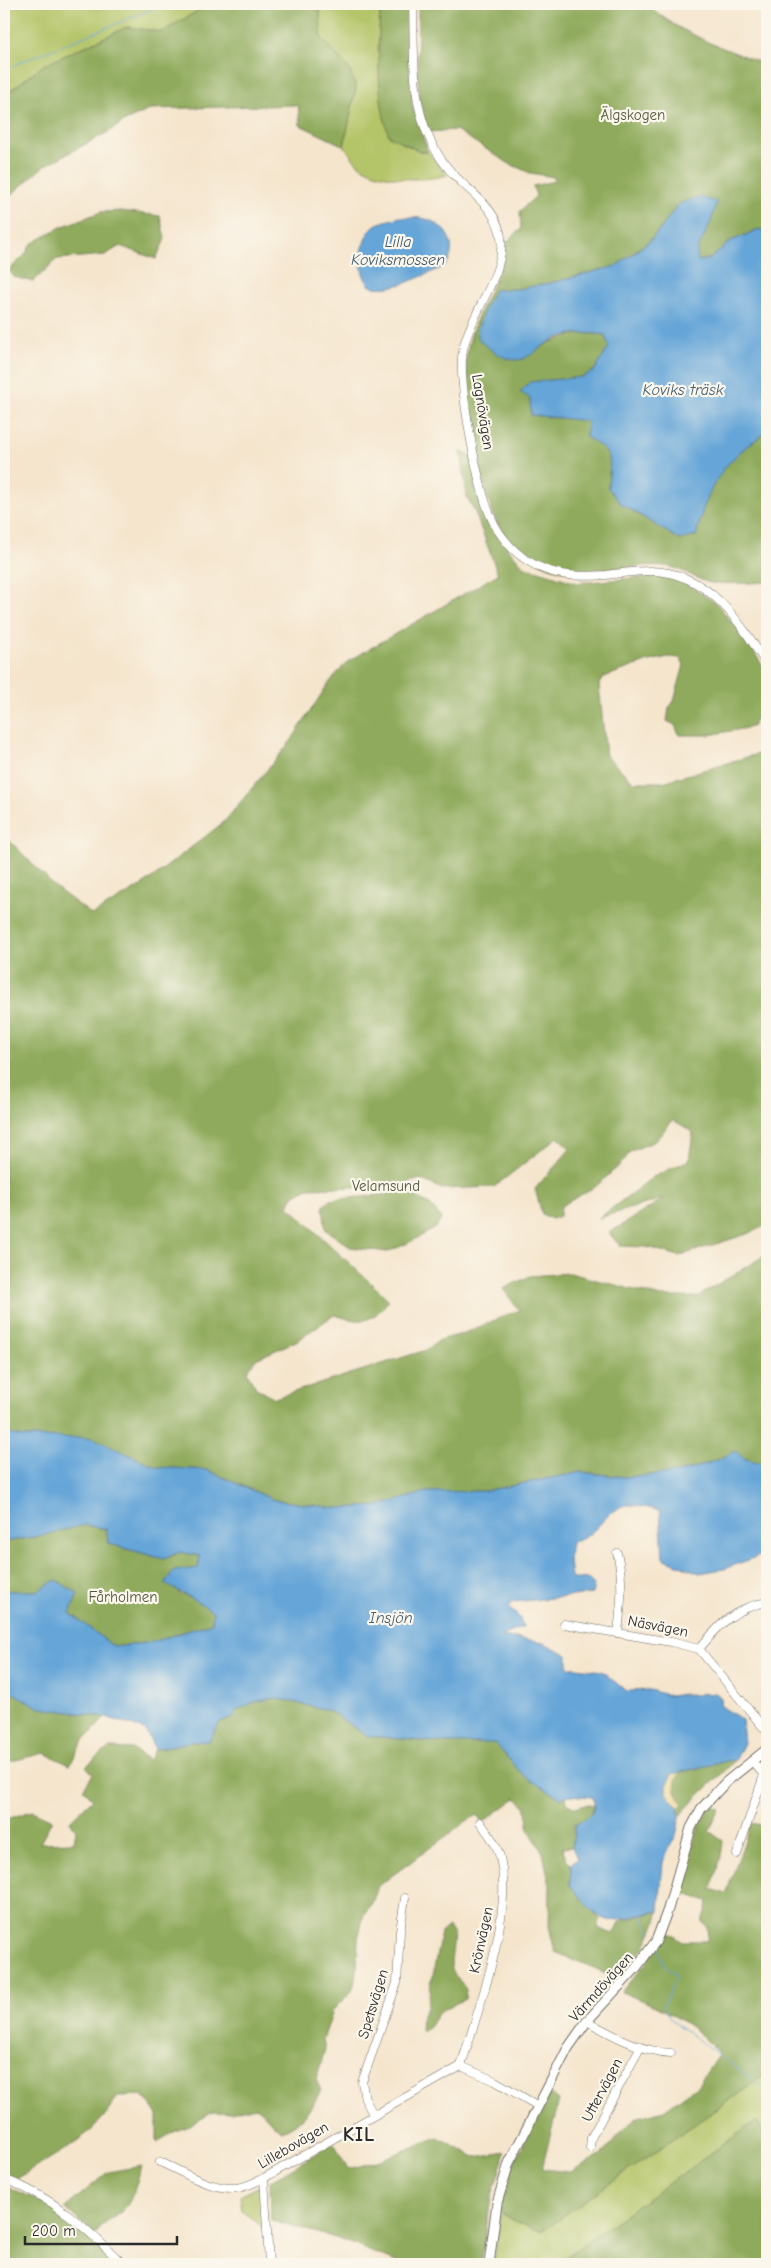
<svg xmlns="http://www.w3.org/2000/svg" width="771" height="2268" viewBox="0 0 771 2268" font-family="'Comic Neue',sans-serif">
<rect width="100%" height="100%" fill="#fbf7ec"/>
<filter id="ink" filterUnits="userSpaceOnUse"><feTurbulence type="fractalNoise" baseFrequency=".02" numOctaves="2"/><feDisplacementMap in="SourceGraphic" scale="10" xChannelSelector="R" yChannelSelector="G"/><feConvolveMatrix kernelMatrix="1 2 1 2 8 2 1 2 1" color-interpolation-filters="sRGB"/></filter>
<filter id="wash" filterUnits="userSpaceOnUse"><feTurbulence type="fractalNoise" baseFrequency=".0096" numOctaves="4" result="noise"/><feDisplacementMap in="SourceGraphic" scale="20" xChannelSelector="R" yChannelSelector="G"/><feGaussianBlur stdDeviation="1.12" result="paint"/><feColorMatrix in="noise" values="0 0 0 0 0 0 0 0 0 0 0 0 0 0 0 0 0 1.4 0 .05"/><feComposite in="paint" operator="in"/></filter>
<g filter="url(#wash)">
<rect width="100%" height="100%" fill="#f5e5cd"/>
<!-- green -->
<g fill="#b4c467" stroke="#707849">
<polygon points="4,4 209,4 162,32 127,27 44,65 4,95"/>
<path d="M308,4h72l-2,48 24,91 20,9h6l19,23c-22,7 -65,5 -85,-8 -7,-4 -13,-15 -18,-21l12,-59 -7,-18 -28,-32 -1,-26z"/>
<polygon points="767,2074 767,2137 756,2121 556,2264 493,2264 500,2212 518,2223 541,2231"/>
<polygon points="261,2185 264,2228 242,2211 240,2196"/>
</g>
<!-- forest -->
<g fill="#8faa5c" stroke="#5d6a44">
<polygon points="209,4 308,4 320,11 321,37 349,69 356,87 344,146 300,125 298,105 152,109 125,121 105,134 44,166 4,201 4,95 44,65 127,27 162,32"/>
<path d="M380,4h28l4,99 16,49h-6l-33,-16c-14,-42 -10,-88 -9,-132z"/>
<path d="M418,4h225l35,23 32,16 57,22v169l-7,-5 -29,12 -21,18 -13,2v-11l13,-26 -32,-20 -15,22 -13,14 -34,26 -61,16 -37,7 -24,1 36,64c27,-17 43,-23 75,-19l4,12 -15,24 -12,6 -52,5 1,33 56,5 -1,17c29,17 24,20 22,51 28,32 49,37 88,48 11,-51 27,-76 71,-104v150c-12,1 -51,3 -60,0 -14,-4 -27,-15 -42,-16 -49,-4 -86,20 -133,-7 -13,-8 -26,-21 -34,-35 -16,-27 -36,-138 -31,-170 4,-31 21,-58 34,-87 4,-7 2,-20 6,-25 4,-5 10,-9 14,-13l-1,-18 16,-15 -3,-10 21,-5v-4l-24,-4 -22,-10 -52,-33 -27,2c-17,-38 -10,-88 -11,-128z"/>
<polygon points="121,211 160,216 165,239 156,259 120,246 105,255 57,259 33,282 14,277 9,270 25,255 31,244 61,227 101,212"/>
<path d="M461,452l11,4 8,41 7,23 12,18 24,28 54,17 81,-7 18,1 40,26 30,36 21,34v26l-15,28 -43,8h-30l-4,-10 -8,-4 2,-13 5,-7 10,-36 -4,-7 -12,-1 -19,4 -45,16 -5,7 7,72 28,26h29l101,-30 3,-3v478l-3,-1 -14,7 -71,23 -32,-9 -27,-1 -11,-13 56,-35 -66,20 54,-41 36,-17 4,-28 -20,-12 -18,21 -24,10 -10,13 -26,23 -34,19 -1,10 -8,3 -10,-5 -7,-25 35,-40 -12,-12 -64,50 -52,2 -22,-10 -24,7 -88,2 -15,8 -5,10 101,94c-19,25 -27,23 -55,15l-38,26 -40,18 -9,13 9,16 19,10 151,-48 14,-10 22,-6 57,-24 -16,-21 27,-13 40,-3 91,24h36l70,-43v211l-24,-7 -7,-7 -23,11 -35,11 -53,4 -44,-5 -96,19 -58,1 -49,14 -42,2 -62,-8 -67,-30 -51,-3 -63,-29 -69,-1 -20,-4v-598l51,52 37,28 52,-31 80,-62 67,-81 37,-57 19,-22 151,-88 -24,-64 -7,-12z"/>
<polygon points="410,1192 431,1206 442,1218 436,1228 406,1244 387,1252 350,1247 326,1230 323,1207 329,1200"/>
<polygon points="85,1525 106,1529 109,1544 164,1559 180,1552 200,1556 198,1568 174,1571 180,1594 199,1601 213,1611 212,1623 152,1642 114,1647 70,1613 78,1594 56,1580 38,1591 4,1591 4,1569 13,1569 4,1562 4,1542 34,1537"/>
<path d="M4,1685c27,22 68,29 102,32l-24,25 -12,23 -26,-12 -40,10z"/>
<path d="M275,1698l53,12 39,26 81,7h47l31,34 35,21 5,-3 1,9 9,4 12,-4 7,1 -5,11 -15,8 -3,23 -10,1 5,13 4,3 -1,21 30,34 -2,9 15,6 8,-13 38,-10c-7,27 -20,48 -41,67l-63,-26 -6,-26 1,-40 -7,-33 -14,-23 -4,-25 -9,-7 -33,24 -5,-7 -10,5 -90,66 -6,17 -8,11 -6,25 -1,35 -5,17 -19,19 -10,30 2,9 -9,31 5,10c-9,18 -20,34 -39,41 -12,-6 -15,-17 -27,-24l-23,6 -20,-1 -22,14 -15,5 -18,11v-27l-14,-20 -25,1 -11,17 -14,16 -26,19 -52,32 -5,-2 -6,-12v-346l28,-9 20,9 -12,23 34,-1 2,-12 -6,-9 23,-22 -10,-10 10,-15 -7,-8 23,-18 23,1 17,11 6,-11 34,-7 20,-1 11,-19 13,-5 5,-7 16,-8z"/>
<path d="M736,1759c-17,20 -38,35 -55,55l-3,-1 -6,-39z"/>
<path d="M710,1805l10,4 -11,22 14,10 -2,16 -10,32 15,5 25,-71 16,3v248l-226,157 -23,-8 -18,-11 13,-48 37,-71 9,7 -17,69 28,3 32,-18 33,-36 29,-8 34,-25 21,-31c-26,-33 -60,-47 -98,-62l29,-34 15,-29 16,12h26l1,-14 -6,-5 6,-21 -31,-9 23,-68z"/>
<path d="M448,1927c12,7 0,30 4,42 3,8 9,14 14,20l-1,10 -25,12 -10,14 -8,7 -2,-10 7,-16 14,-74z"/>
<polygon points="756,2121 767,2137 767,2264 556,2264"/>
<polygon points="438,2137 475,2157 505,2152 490,2204 481,2264 401,2264 342,2240 271,2220 270,2181 334,2143 348,2169 375,2162"/>
<path d="M141,2166c-3,13 -9,38 -20,46 -12,10 -16,9 -26,23l-30,-27 43,-36z"/>
<polygon points="4,2185 53,2207 77,2226 118,2264 4,2264"/>
</g>
<!-- sand -->
<path fill="#eeda9e" stroke="#8c8264" d="M681,1771c-9,13 -7,20 2,32l-4,5c-13,-13 -17,-17 -7,-34z"/>
<!-- water -->
<g fill="#65a5d8" stroke="#486882">
<path d="M699,197l18,5 -7,22 -13,26 1,11 12,-2 21,-18 29,-12 7,5 -7,30 7,10v158c-44,28 -60,54 -71,104l-16,4 -60,-37 -12,-15c2,-31 7,-34 -22,-51l1,-16 -56,-6 -1,-17 -10,-6 10,-10 52,-5 12,-6 15,-24 -4,-12c-17,-3 -39,-3 -54,6 -10,5 -23,19 -34,19 -15,0 -28,-12 -38,-20l-2,-10 9,-25 8,-15 24,-1 37,-7 61,-16 35,-26 12,-14 15,-22z"/>
<path d="M400,217c7,1 14,0 21,1 24,3 41,30 23,49 -22,8 -51,26 -74,19 -2,-3 -5,-7 -6,-10 -6,-14 -1,-45 13,-52 7,-3 16,-5 23,-7z"/>
<path d="M4,1433l20,4 69,1 63,29 51,3 67,30 62,8 42,-2 49,-14 58,-1 96,-19 44,5 53,-4 35,-11 23,-11 7,7 24,7v88l-43,16 -25,4 -36,-15 -3,-47c-6,-2 -28,-7 -35,-6 -21,6 -29,34 -54,37l-2,18 2,18c10,4 13,-5 23,7l-2,9 -79,8 -4,6 11,10 3,9 -21,9 42,7 24,12v12l34,4 24,20 24,-1 20,6 13,-2 15,1 4,-2 3,1 11,-1 5,6 -1,6c7,6 15,9 22,15l2,23 -8,16 -64,15 -5,9v12l12,13 -1,5 3,1 -5,21 -13,27 -4,49c-56,10 -49,23 -89,-26l1,-21 6,-6 -5,-11 3,-21c11,-11 23,-9 18,-29l-27,-2 -5,4c-10,-9 -23,-13 -34,-21 -12,-10 -22,-24 -32,-35h-47l-81,-7 -39,-26 -53,-12 -21,4 -16,8 -5,7 -13,5 -11,19 -20,1 -34,7 -10,-19 -39,-13 -66,-9 -24,-13 -12,-10v-94h33l19,-11 22,14 -8,19 44,34 38,-5 60,-19 1,-11c-15,-12 -32,-18 -48,-29l9,-12 24,-3 2,-12 -20,-4 -16,7 -55,-15 -3,-15 -21,-4 -51,12 -30,5z"/>
</g>
<g fill="none" stroke-linecap="round" stroke-linejoin="round">
<!-- stream -->
<g stroke="#65a5d8" stroke-width="1">
<polyline points="4,71 21,62 165,4"/>
<polyline points="641,1914 651,1934"/>
<polyline points="658,1946 664,1965 675,1973 676,1979 663,2006 671,2020 767,2090"/>
</g>
</g>
</g>
<g filter="url(#ink)">
<g fill="none" stroke-linecap="round" stroke-linejoin="round">
<!-- minor casing -->
<g stroke="#726c64" stroke-width="9">
<g id="minor">
<path d="M413,4c2,59 -5,114 34,163 17,22 46,36 53,65 10,37 -30,81 -37,118 -6,29 15,140 28,167 7,17 21,34 37,44 25,16 50,16 78,14 15,-2 30,-4 45,-4 58,1 89,51 116,94"/>
<path d="M617,1553c7,27 4,52 1,80"/>
<polyline points="564,1624 671,1642 699,1649 767,1732"/>
<path d="M699,1649c21,-25 35,-41 68,-47"/>
<polyline points="752,1761 764,1775 767,1774"/>
<polyline points="737,1854 764,1775"/>
<path d="M587,2021c25,14 55,31 84,32"/>
<path d="M461,2066c17,-57 55,-155 38,-212 -3,-12 -12,-22 -19,-32"/>
<polyline points="373,2114 365,2099 362,2082 397,1983 400,1931 405,1898"/>
<polyline points="590,2148 591,2138 641,2046"/>
<path d="M160,2162c23,10 49,27 75,26 10,0 20,-6 29,-10l197,-112 34,15 43,25"/>
<polyline points="264,2178 269,2264"/>
<path d="M4,2179c50,18 82,49 119,85"/>
</g>
</g>
<!-- major casing -->
<g stroke="#726c64" stroke-width="11">
<polyline id="major" points="489,2264 497,2203 509,2163 568,2048 587,2021 636,1968 656,1941 668,1909 691,1828 701,1809 726,1782 767,1749"/>
</g>
<!-- minor -->
<use href="#minor" stroke="#fff" stroke-width="8"/>
<!-- major -->
<use href="#major" stroke="#fff" stroke-width="9"/>
</g>
</g>
<g text-anchor="middle" stroke-width="4.5" stroke-linejoin="round" paint-order="stroke">
<!-- park labels -->
<g font-size="15" fill="#54593d" stroke="#fbf7ec">
<text x="633" y="120">Älgskogen</text>
<text x="386" y="1191">Velamsund</text>
<text x="123" y="1602">Fårholmen</text>
</g>
<!-- street labels -->
<g font-size="15" fill="#2b2b2b" stroke="#fbf7ec">
<text transform="translate(483 412) rotate(81)" y="5">Lagnövägen</text>
<text transform="translate(658 1626) rotate(11)" y="5">Näsvägen</text>
<text transform="translate(481 1940) rotate(-78)" y="5">Krönvägen</text>
<text transform="translate(601 1987) rotate(-48)" y="5">Värmdövägen</text>
<text transform="translate(373 2004) rotate(-73)" y="5">Spetsvägen</text>
<text transform="translate(602 2090) rotate(-62)" y="5">Uttervägen</text>
<text transform="translate(293 2145) rotate(-30)" y="5">Lillebovägen</text>
</g>
<!-- water labels -->
<g font-size="16" font-style="italic" fill="#425c70" stroke="#fbf7ec">
<text x="398" y="247">Lilla<tspan x="398" dy="18">Koviksmossen</tspan></text>
<text x="683" y="395">Koviks träsk</text>
<text x="391" y="1623">Insjön</text>
</g>
<!-- district labels -->
<g font-size="20" font-weight="bold" letter-spacing="1" fill="#2b2b2b" stroke="#fbf7ec">
<text x="359" y="2141">KIL</text>
</g>
</g>
<!-- margin -->
<rect width="771" height="2268" fill="none" stroke="#fbf7ec" stroke-width="20"/>
<!-- scale -->
<path d="M25 2236v8h152v-8" fill="none" stroke="#2b2b2b" stroke-width="2.5"/>
<text x="32" y="2236" font-size="15" fill="#2b2b2b" stroke="#fbf7ec" stroke-width="4" paint-order="stroke">200 m</text>
</svg>
